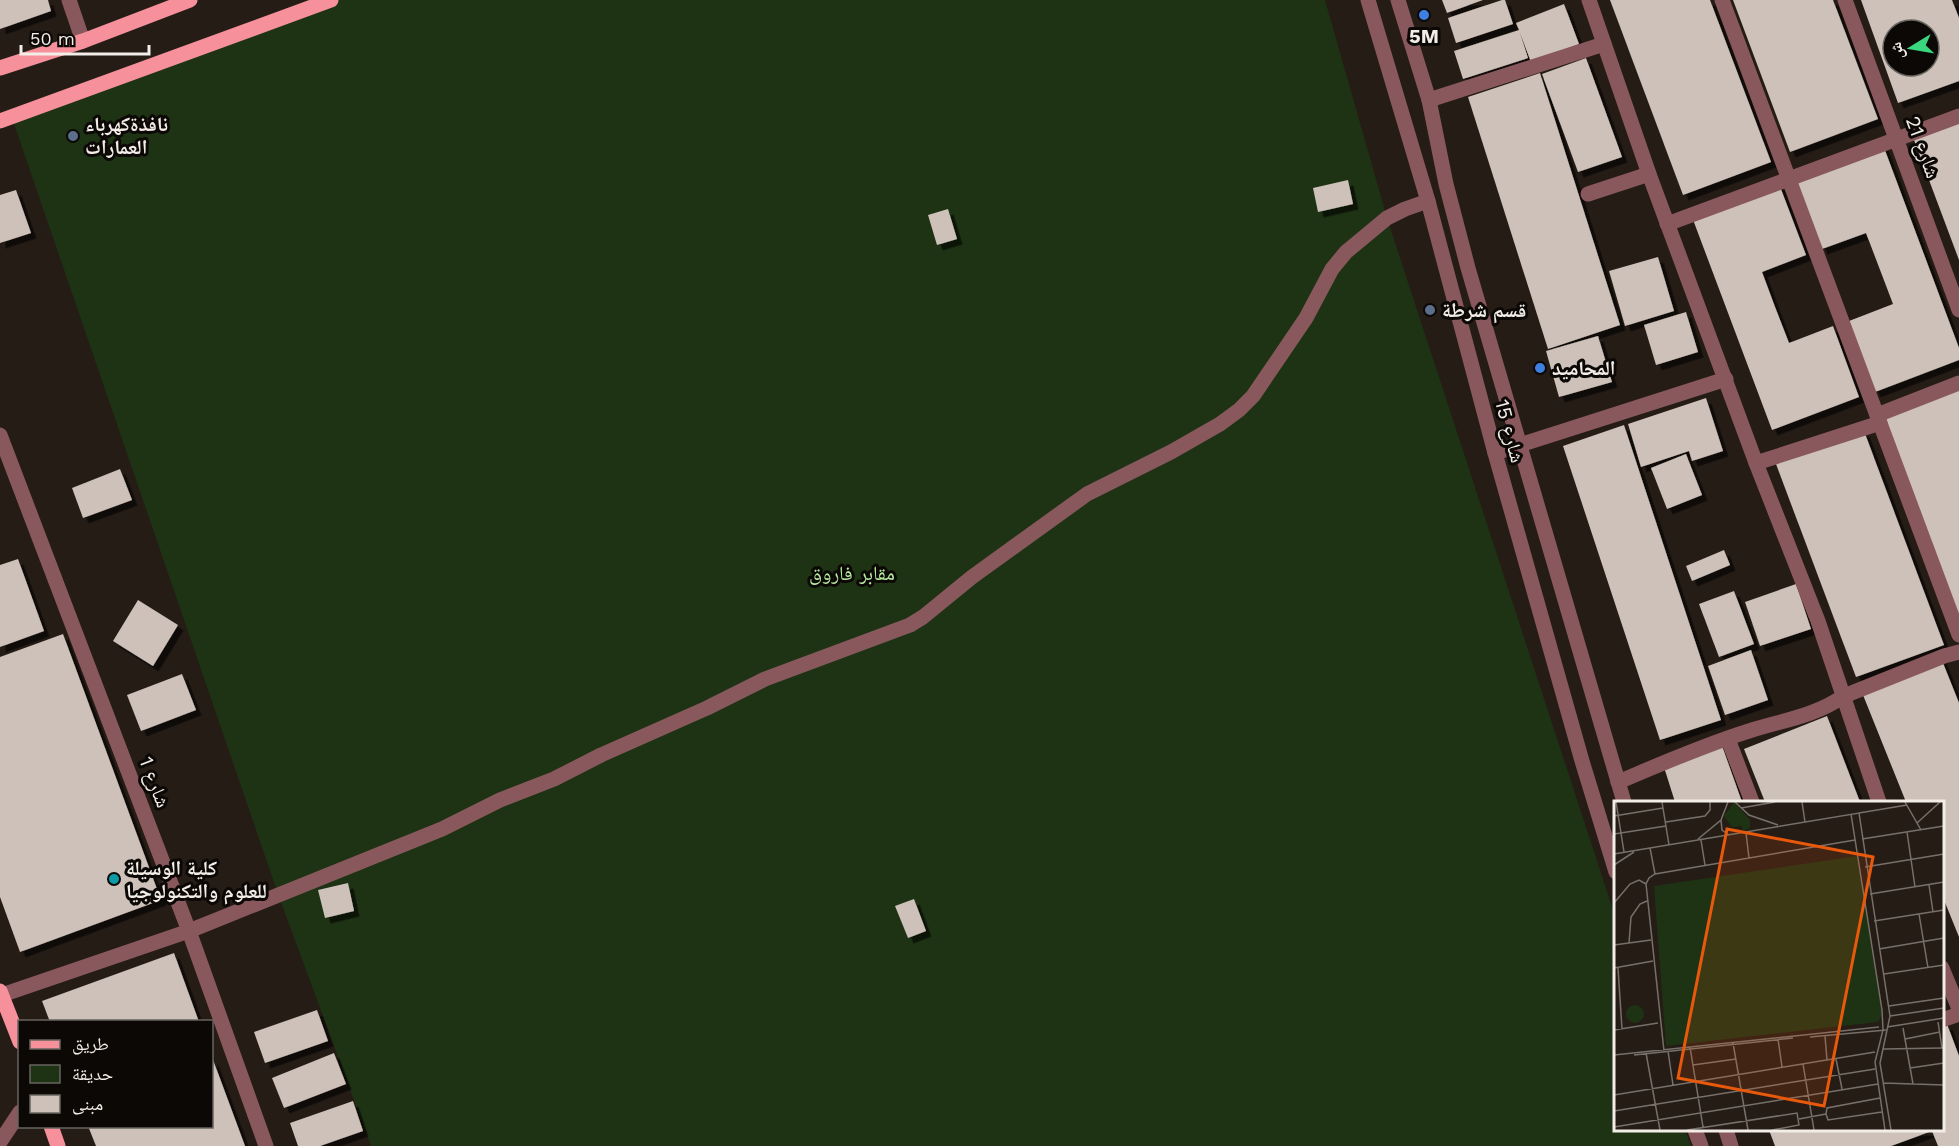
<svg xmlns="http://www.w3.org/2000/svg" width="1959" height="1146" viewBox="0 0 1959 1146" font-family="'Work Sans','Noto Naskh Arabic',sans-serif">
<defs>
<filter id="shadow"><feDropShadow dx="5.5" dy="5.5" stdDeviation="0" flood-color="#0009"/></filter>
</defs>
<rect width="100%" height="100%" fill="#251c16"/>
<!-- green -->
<polygon fill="#1e3314" points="327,0 1325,0 1387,218 1615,916 1616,1130 1685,1130 1691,1146 371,1146 278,894 12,118"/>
<!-- building -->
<g fill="#cdc1b9" fill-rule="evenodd" filter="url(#shadow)">
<polygon points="0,0 48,0 51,11 0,29"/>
<polygon points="1442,0 1483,0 1447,13"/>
<polygon points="1502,0 1505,0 1513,24 1456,43 1448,18"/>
<polygon points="1610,0 1710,0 1771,162 1683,195"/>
<polygon points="1733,0 1833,0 1878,119 1790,152"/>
<path d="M1861,0h91l7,18v63l-61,22zM1893,30h36v36h-36z"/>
<polygon points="1564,4 1579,44 1531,62 1520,33 1528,58 1463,79 1454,51 1519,30 1516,23"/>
<polygon points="1586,58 1622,157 1578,172 1542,74"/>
<polygon points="1540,73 1620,325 1548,349 1468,97"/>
<polygon points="1959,123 1959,260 1914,140"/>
<polygon points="1883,145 1959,348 1959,360 1875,392 1849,321 1893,304 1866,233 1822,249 1795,178"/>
<polygon points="1348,180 1353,204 1318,212 1313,188"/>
<polygon points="1779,184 1806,255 1762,272 1775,307 1789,343 1833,326 1859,397 1772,430 1692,217"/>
<polygon points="16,190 31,233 0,243 0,195"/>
<polygon points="948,209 957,239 937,245 928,215"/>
<polygon points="1658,257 1674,311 1625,326 1609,271"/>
<polygon points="1686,312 1698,352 1656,365 1644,325"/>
<polygon points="1598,336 1612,382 1559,397 1546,351"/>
<polygon points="1959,386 1959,618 1882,415"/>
<polygon points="1706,398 1723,451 1692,461 1689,451 1641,467 1628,424"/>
<polygon points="1624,425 1721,720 1660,740 1563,446"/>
<polygon points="1864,431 1944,645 1856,677 1776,464"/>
<polygon points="1686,454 1702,495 1667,509 1651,468"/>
<polygon points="120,469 132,500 83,518 72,488"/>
<polygon points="1724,550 1730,565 1692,581 1686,566"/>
<polygon points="18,559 44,631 0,647 0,565"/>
<polygon points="1796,584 1811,629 1760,646 1745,602"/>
<polygon points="1734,591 1754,644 1719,657 1699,604"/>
<polygon points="138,600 178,625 153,666 113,641"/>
<polygon points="63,634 161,900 20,952 0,897 0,657"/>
<polygon points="1751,650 1768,700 1725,715 1708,666"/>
<polygon points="1941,658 1959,703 1959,937 1942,895 1942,802 1906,802 1861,690"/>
<polygon points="182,674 196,710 141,731 127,695"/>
<polygon points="1827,716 1860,802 1765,802 1744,749"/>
<polygon points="1721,743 1742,802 1675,802 1663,764"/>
<polygon points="348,883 354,911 325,918 318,890"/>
<polygon points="914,899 926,931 908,938 895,906"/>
<polygon points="174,953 199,1022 50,1022 42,1001"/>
<polygon points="317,1010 328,1041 265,1063 254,1032"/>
<polygon points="1947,1024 1959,1056 1959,1146 1938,1146 1932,1131 1891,1146 1775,1146 1769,1130 1942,1130 1942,1026"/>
<polygon points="334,1053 346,1084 284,1108 272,1078"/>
<polygon points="212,1057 245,1146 96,1146 88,1126 212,1126"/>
<polygon points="353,1101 363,1131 320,1146 298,1146 290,1123"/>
</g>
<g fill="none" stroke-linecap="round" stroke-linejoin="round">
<!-- minor -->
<g stroke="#89585d" stroke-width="15">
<polyline points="69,0 83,41"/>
<polyline points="1368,0 1428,201 1495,453 1582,761 1616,872"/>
<polyline points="1398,0 1429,100 1446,184 1468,268 1624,802"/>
<polyline points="1589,0 1649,174 1756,463 1818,621 1879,802"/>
<polyline points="1722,0 1959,635"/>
<polyline points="1845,0 1959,310"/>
<polyline points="1429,100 1604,44"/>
<polyline points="1588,194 1649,174"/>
<polyline points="1667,224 1959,116"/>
<polyline points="1877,415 1959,383"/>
<polyline points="0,435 189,931 266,1146"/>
<polyline points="1495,453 1726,379"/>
<polyline points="1756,463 1880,423"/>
<polyline points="1728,739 1752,802"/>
<path d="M1618,782c43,-18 86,-37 131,-51 34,-11 64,-14 95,-35l100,-40 15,-4"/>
<polyline points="1942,968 1959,1009"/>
<polyline points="2,995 189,931 442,829 500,800 554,779 601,755 707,708 765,679 910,625 923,617 972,577 1087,494 1171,452 1220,424 1239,410 1253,396 1306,318 1332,269 1346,252 1387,218 1405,209 1428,201"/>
<polyline points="1942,1020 1959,1014"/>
<polyline points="1695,1130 1701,1146"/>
<polyline points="1726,1130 1731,1146"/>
<polyline points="0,1142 20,1112"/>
</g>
<!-- major -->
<g stroke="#f6919c" stroke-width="15">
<polyline points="0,68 83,41 190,0"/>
<polyline points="0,121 331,0"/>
<polyline points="0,991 20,1042"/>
<polyline points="51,1126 58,1146"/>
</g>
</g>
<!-- markers -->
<g fill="#3f7fe0" stroke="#0b0806" stroke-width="2">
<circle cx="1424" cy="15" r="6"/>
<circle cx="1540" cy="368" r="6"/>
</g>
<g fill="#5c6f8a" stroke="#0b0806" stroke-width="2">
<circle cx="73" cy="136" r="6"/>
<circle cx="1430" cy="310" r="6"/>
</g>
<circle fill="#0f9aa8" stroke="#0b0806" stroke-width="2" cx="114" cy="879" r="6"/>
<g text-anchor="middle" stroke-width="6" stroke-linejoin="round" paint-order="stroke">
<!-- poi labels -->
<g font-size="20" font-weight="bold" fill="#f3ede8" stroke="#0b0806" text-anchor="start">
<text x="1424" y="43" text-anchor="middle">5M</text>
<text x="85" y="131">نافذةكهرباء<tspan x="85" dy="23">العمارات</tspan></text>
<text x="1442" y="317">قسم شرطة</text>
<text x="1552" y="375">المحاميد</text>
<text x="126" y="875">كلية الوسيلة<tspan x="126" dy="23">للعلوم والتكنولوجيا</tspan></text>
</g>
<!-- street labels -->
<g font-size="20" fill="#f3ede8" stroke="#0b0806">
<text transform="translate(1923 147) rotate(70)" y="7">شارع 21</text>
<text transform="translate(1510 431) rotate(75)" y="7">شارع 15</text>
<text transform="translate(155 782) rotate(69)" y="7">شارع 1</text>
</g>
<!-- park labels -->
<g font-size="20" fill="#b5ea9f" stroke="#0b0806">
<text x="852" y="580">مقابر فاروق</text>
</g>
</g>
<!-- overview -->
<g transform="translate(1614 801)">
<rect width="330" height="330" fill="#251c16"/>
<path d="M120,1l16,18v8l-7,3 -1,-5 -10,1 -8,-11zM243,55l25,158 -4,8 -212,24 -12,-160zM12 213a9 9 0 1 1 18 0a9 9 0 1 1-18 0Z" fill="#1e3314"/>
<path fill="none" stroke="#77706a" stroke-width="1.5" d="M2,1l8,50M48,1l7,43M121,1l14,13 29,10M188,1l3,20M291,1l16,28M127,7l34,-6M245,12l48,-8M237,13l31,196 1,20 -8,32 10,68M0,15l49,-8M107,19l1,10 7,5M52,21l39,-6 5,-6v-8M303,22l23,-21M293,31l8,55M132,32l3,25M0,33l52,-8M84,38l23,-19 7,-18M248,38l82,-13M87,39l4,25M36,47l5,26M0,53l245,-41 31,203 -10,47 11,67M0,64l20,-13M251,66l79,-13M315,84l4,27M256,93l74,-12M0,102l16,-19 9,-4 7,4M305,113l9,54M260,120l70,-11M15,142l2,-26 9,-13 7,-3M0,144l37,-5M265,148l65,-11M0,167l39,-7M4,167l4,61M270,173l60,-9M275,205l55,-8M276,215l54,-8M324,221l4,26M273,226l57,-9M289,227l10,56M0,229l44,-7M211,235l2,24M196,236l76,-7M164,238l4,28M291,238l35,-7M119,242l15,87M76,246l13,80M269,248l61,-1M50,250l-18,-167 3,-6 6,-4 200,-34M54,250l5,34M32,252l14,77M0,254l265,-28M20,254l159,-17M222,258l6,30M189,263l11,66M79,264l43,-6M296,267l34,-5M269,282l61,2M0,294l261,-43M266,297l-53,10 -1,6 2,6 54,-8M0,310l261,-42M185,318l27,-5M0,326l264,-43M73,329l110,-17 2,12 -27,5"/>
<path fill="#e8590c" fill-opacity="0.15" stroke="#e8590c" stroke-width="3" d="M113,28l146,28 -49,249 -146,-28z"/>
<rect width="330" height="330" fill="none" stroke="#f3ede8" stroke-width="3"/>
</g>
<!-- legend -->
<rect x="18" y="1020" width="195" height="108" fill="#0b0806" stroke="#686460" stroke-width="1.5"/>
<rect x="30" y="1040" width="30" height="9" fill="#f6919c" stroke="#686460" stroke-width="1.5"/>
<text x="72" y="1050" font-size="18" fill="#f3ede8">طريق</text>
<rect x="30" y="1065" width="30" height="18" fill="#1e3314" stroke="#686460" stroke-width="1.5"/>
<text x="72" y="1080" font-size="18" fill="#f3ede8">حديقة</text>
<rect x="30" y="1095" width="30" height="18" fill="#cdc1b9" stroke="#686460" stroke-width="1.5"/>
<text x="72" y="1110" font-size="18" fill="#f3ede8">مبنى</text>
<!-- north arrow -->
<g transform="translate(1911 48) rotate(259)"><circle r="28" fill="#0b0806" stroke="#686460" stroke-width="1.5"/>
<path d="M0-4.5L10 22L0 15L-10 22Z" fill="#3ad77f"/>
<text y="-9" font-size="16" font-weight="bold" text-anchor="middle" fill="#f3ede8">ش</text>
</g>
<!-- scale -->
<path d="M21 45v9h128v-9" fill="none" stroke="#f3ede8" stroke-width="3"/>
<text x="30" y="45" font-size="18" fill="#f3ede8" stroke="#0b0806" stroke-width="4.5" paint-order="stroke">50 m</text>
</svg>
